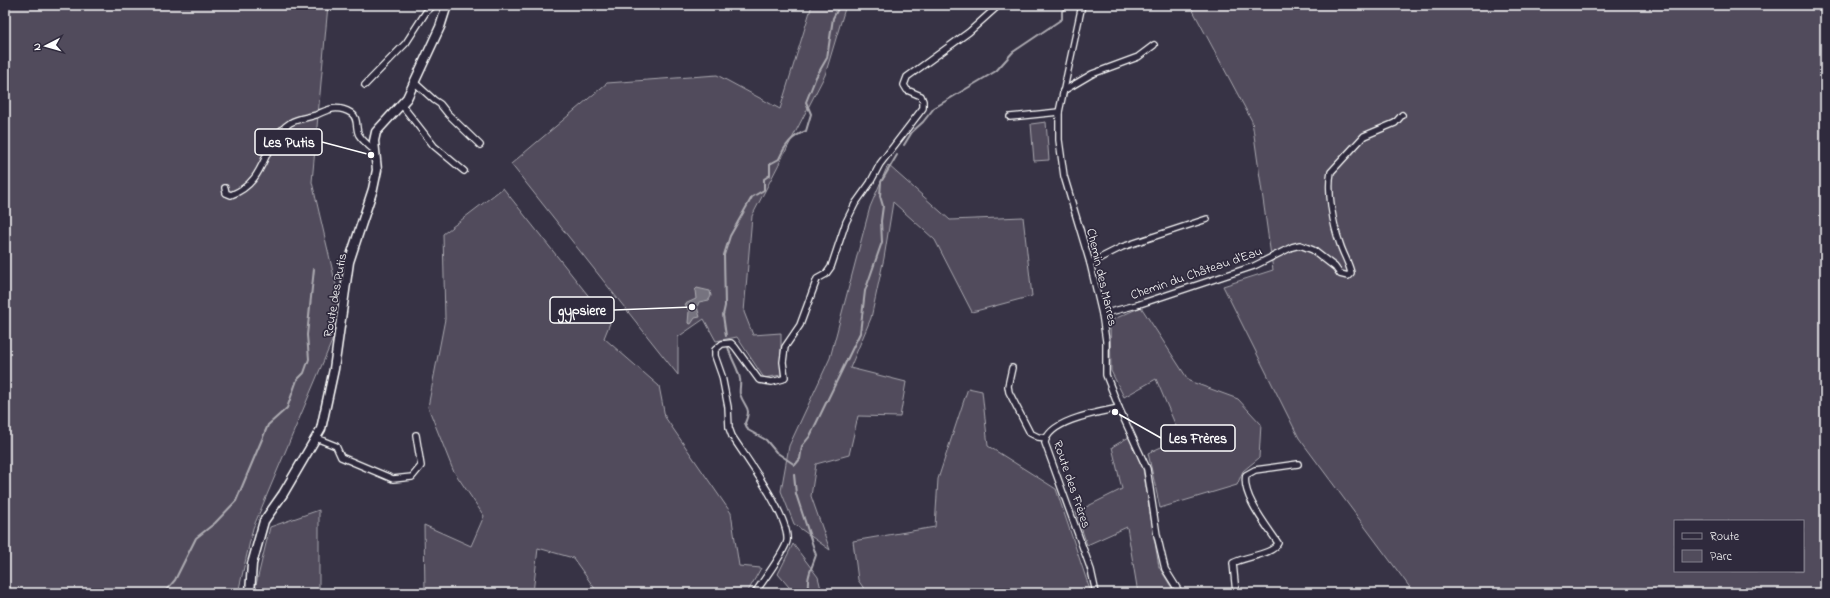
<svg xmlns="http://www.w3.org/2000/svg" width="1830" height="598" viewBox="0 0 1830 598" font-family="'Indie Flower',sans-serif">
<rect width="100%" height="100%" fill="#373345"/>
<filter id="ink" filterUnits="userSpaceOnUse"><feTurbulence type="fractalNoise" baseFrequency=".025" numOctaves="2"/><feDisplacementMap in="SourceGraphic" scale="8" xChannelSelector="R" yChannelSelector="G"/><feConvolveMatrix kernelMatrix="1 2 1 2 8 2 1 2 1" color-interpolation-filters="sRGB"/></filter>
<g filter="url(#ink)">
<!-- green -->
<g fill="#514c5c" stroke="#a8a6ae" fill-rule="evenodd">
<polygon points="5,5 328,5 312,182 343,315 253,528 238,593 5,593"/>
<polygon points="812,5 846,5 825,75 752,216 744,312 753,335 781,333 781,375 764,378 737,337 716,341 704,319 678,337 678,375 511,164 607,83 717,75 780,109"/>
<path d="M1190,5h635v588h-411l-115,-155 -76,-152 50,-16 -21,-149zM1675,521h128v50h-128z"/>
<polygon points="1046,122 1049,160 1034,161 1031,124"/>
<polygon points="888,165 950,220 1023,217 1032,296 972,312 935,240 893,202 884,258 871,318 850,368 906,382 900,417 858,416 849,455 816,464 811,496 830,550 794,524 781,491 789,446 830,358 870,207"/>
<polygon points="503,188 610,323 604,338 659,386 665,417 731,513 739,566 761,568 747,593 598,593 573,558 538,548 533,593 425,593 424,525 471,546 484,516 453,470 428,407 445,319 443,234"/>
<polygon points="1141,307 1189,381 1238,399 1261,424 1259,458 1243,471 1237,485 1160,508 1148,453 1181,438 1156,379 1124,397 1111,371 1110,321"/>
<polygon points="968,388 982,391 988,446 1056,489 1091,593 867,593 858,580 853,541 935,527 938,479"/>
<polygon points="1129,437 1143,469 1159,567 1175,593 1138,593 1127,527 1087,545 1076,512 1122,489 1112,447"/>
<polygon points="319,510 319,593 254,593 270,527"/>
<polygon points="793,544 818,577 822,593 794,593 778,574"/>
</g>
<!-- water -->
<polygon fill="#76737f" stroke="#adabb2" points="697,288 710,291 711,296 709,300 699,302 697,307 700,317 695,318 691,324 688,323 689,311 685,304 696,299 695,290"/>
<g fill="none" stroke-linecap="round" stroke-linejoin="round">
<!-- stream -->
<g stroke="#adabb2" stroke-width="2">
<polyline points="904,145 912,132 923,122 934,108 996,71 1013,52 1062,19 1062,11 1070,5"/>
<path d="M726,336l-3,-21 2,-9 -1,-51 6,-19 22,-39 12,-7v-11l6,-4v-11l9,-5c6,-14 13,-23 27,-28l5,-17 -5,-12 10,-25 11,-19 6,-40 7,-13"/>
<path d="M728,346c2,12 10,21 12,33 1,5 -1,11 0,15 5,15 12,12 5,29l3,7 18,10 10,12 19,13 5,-6 2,-13 8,-10 50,-103 5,-42 17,-49 -1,-21 2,-15 -3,-10 1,-14 16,-27"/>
<path d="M794,474l2,20 20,61c-4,13 -11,24 -7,38"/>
<polyline points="164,593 175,580 196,538 215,523 236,501 268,425 287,408 297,380 304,373 309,359 307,335 314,269"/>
</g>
<!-- street casing -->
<g stroke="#fff" stroke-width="8">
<g id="street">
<polyline points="1082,5 1059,112 1059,140 1064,176 1090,263 1102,314 1106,341 1106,375 1119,408 1147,469 1157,535 1165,569 1180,593"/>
<polyline points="414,82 434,100 440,104 448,114 480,145"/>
<polyline points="365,85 406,43 426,12 434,5"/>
<polyline points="1063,91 1092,74 1138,57 1154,45"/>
<polyline points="401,104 434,146 464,171"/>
<polyline points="1010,117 1059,112"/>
<path d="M225,188l1,5 5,2c38,-14 30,-53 59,-72 8,-5 17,-5 26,-8 12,-6 22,-10 35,-2 8,5 4,15 8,22 4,6 10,11 15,15"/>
<polyline points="1090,263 1122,247 1207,219"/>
<path d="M1102,314l35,-9 117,-39 38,-19 8,-2 13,5 22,17 5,7 8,2 3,-3c-2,-10 -8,-19 -11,-29 -7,-19 -13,-53 -9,-72l33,-36 31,-13 7,-8"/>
<polyline points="1012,368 1008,386 1009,392 1030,433 1038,437 1046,438"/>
<polyline points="316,438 336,446 341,457 393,479 412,477 421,466 416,435"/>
<path d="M755,593c7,-11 30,-41 32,-52 3,-24 -41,-83 -55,-105l-3,-8 -1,-21 -6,-31 -7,-20v-6l7,-6 9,-1 4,4 24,33 13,2 11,-3 2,-2 -2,-15 2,-15 15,-22 17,-46 9,-5 5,-7 15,-45 9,-18 15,-21 10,-19 43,-56v-7l-2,-5 -14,-6 -3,-5 3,-8 62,-45 30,-27"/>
<path d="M1096,593l-5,-23 -46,-127c3,-23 55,-31 74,-35"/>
<path d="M1236,593l-3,-30c12,-7 40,-8 45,-20 -11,-17 -37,-48 -32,-68l9,-5 43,-6"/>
</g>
</g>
<!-- secondary casing -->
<g stroke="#fff" stroke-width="11">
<polyline id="secondary" points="250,593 252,564 264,521 283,494 321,429 334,369 349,262 373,189 377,170 374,141 376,132 407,98 440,27 447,5"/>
</g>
<!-- street -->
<use href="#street" stroke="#2f2a3d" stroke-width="5.5"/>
<!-- secondary -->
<use href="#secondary" stroke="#2f2a3d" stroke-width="8"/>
</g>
</g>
<g text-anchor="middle" stroke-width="3.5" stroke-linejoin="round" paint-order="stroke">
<!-- street labels -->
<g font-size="13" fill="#fff" stroke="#2f2a3d">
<text transform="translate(1196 272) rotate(-19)" y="5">Chemin du Château d'Eau</text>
<text transform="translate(1103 277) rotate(77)" y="5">Chemin des Marres</text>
<text transform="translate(334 295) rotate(-80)" y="5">Route des Putis</text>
<text transform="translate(1073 484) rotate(71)" y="5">Route des Frères</text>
</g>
</g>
<!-- callouts -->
<path fill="none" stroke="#fff" stroke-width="1.5" d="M371 155L322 142M692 307L614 310M1115 412L1161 438"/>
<g fill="#fff" stroke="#2f2a3d" stroke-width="1.5">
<circle cx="371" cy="155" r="4"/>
<circle cx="692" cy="307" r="4"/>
<circle cx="1115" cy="412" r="4"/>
</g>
<g fill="#2f2a3d" stroke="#fff" stroke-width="1.5">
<rect x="255" y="129" width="67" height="26" rx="4"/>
<rect x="550" y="297" width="64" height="26" rx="4"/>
<rect x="1161" y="425" width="74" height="26" rx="4"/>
</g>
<g font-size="14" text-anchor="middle" font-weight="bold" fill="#fff">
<text x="289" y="147">Les Putis</text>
<text x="582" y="315">gypsiere</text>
<text x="1198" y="443">Les Frères</text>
</g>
<!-- margin -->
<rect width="1830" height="598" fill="none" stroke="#2f2a3d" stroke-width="20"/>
<rect x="10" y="10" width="1810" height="578" fill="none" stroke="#fff" stroke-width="1.5" filter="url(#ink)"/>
<!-- legend -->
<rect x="1674" y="520" width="130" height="52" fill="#2f2a3d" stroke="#827f8b"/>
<rect x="1682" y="533" width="20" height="6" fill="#2f2a3d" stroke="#827f8b"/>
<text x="1710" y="540" font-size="12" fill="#ffffff">Route</text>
<rect x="1682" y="550" width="20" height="12" fill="#514c5c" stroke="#827f8b"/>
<text x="1710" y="560" font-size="12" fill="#ffffff">Parc</text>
<!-- north arrow -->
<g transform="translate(46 46) rotate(264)" stroke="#2f2a3d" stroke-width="3" paint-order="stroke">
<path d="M0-3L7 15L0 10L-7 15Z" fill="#ffffff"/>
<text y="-6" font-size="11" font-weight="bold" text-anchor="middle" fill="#ffffff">N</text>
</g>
</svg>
